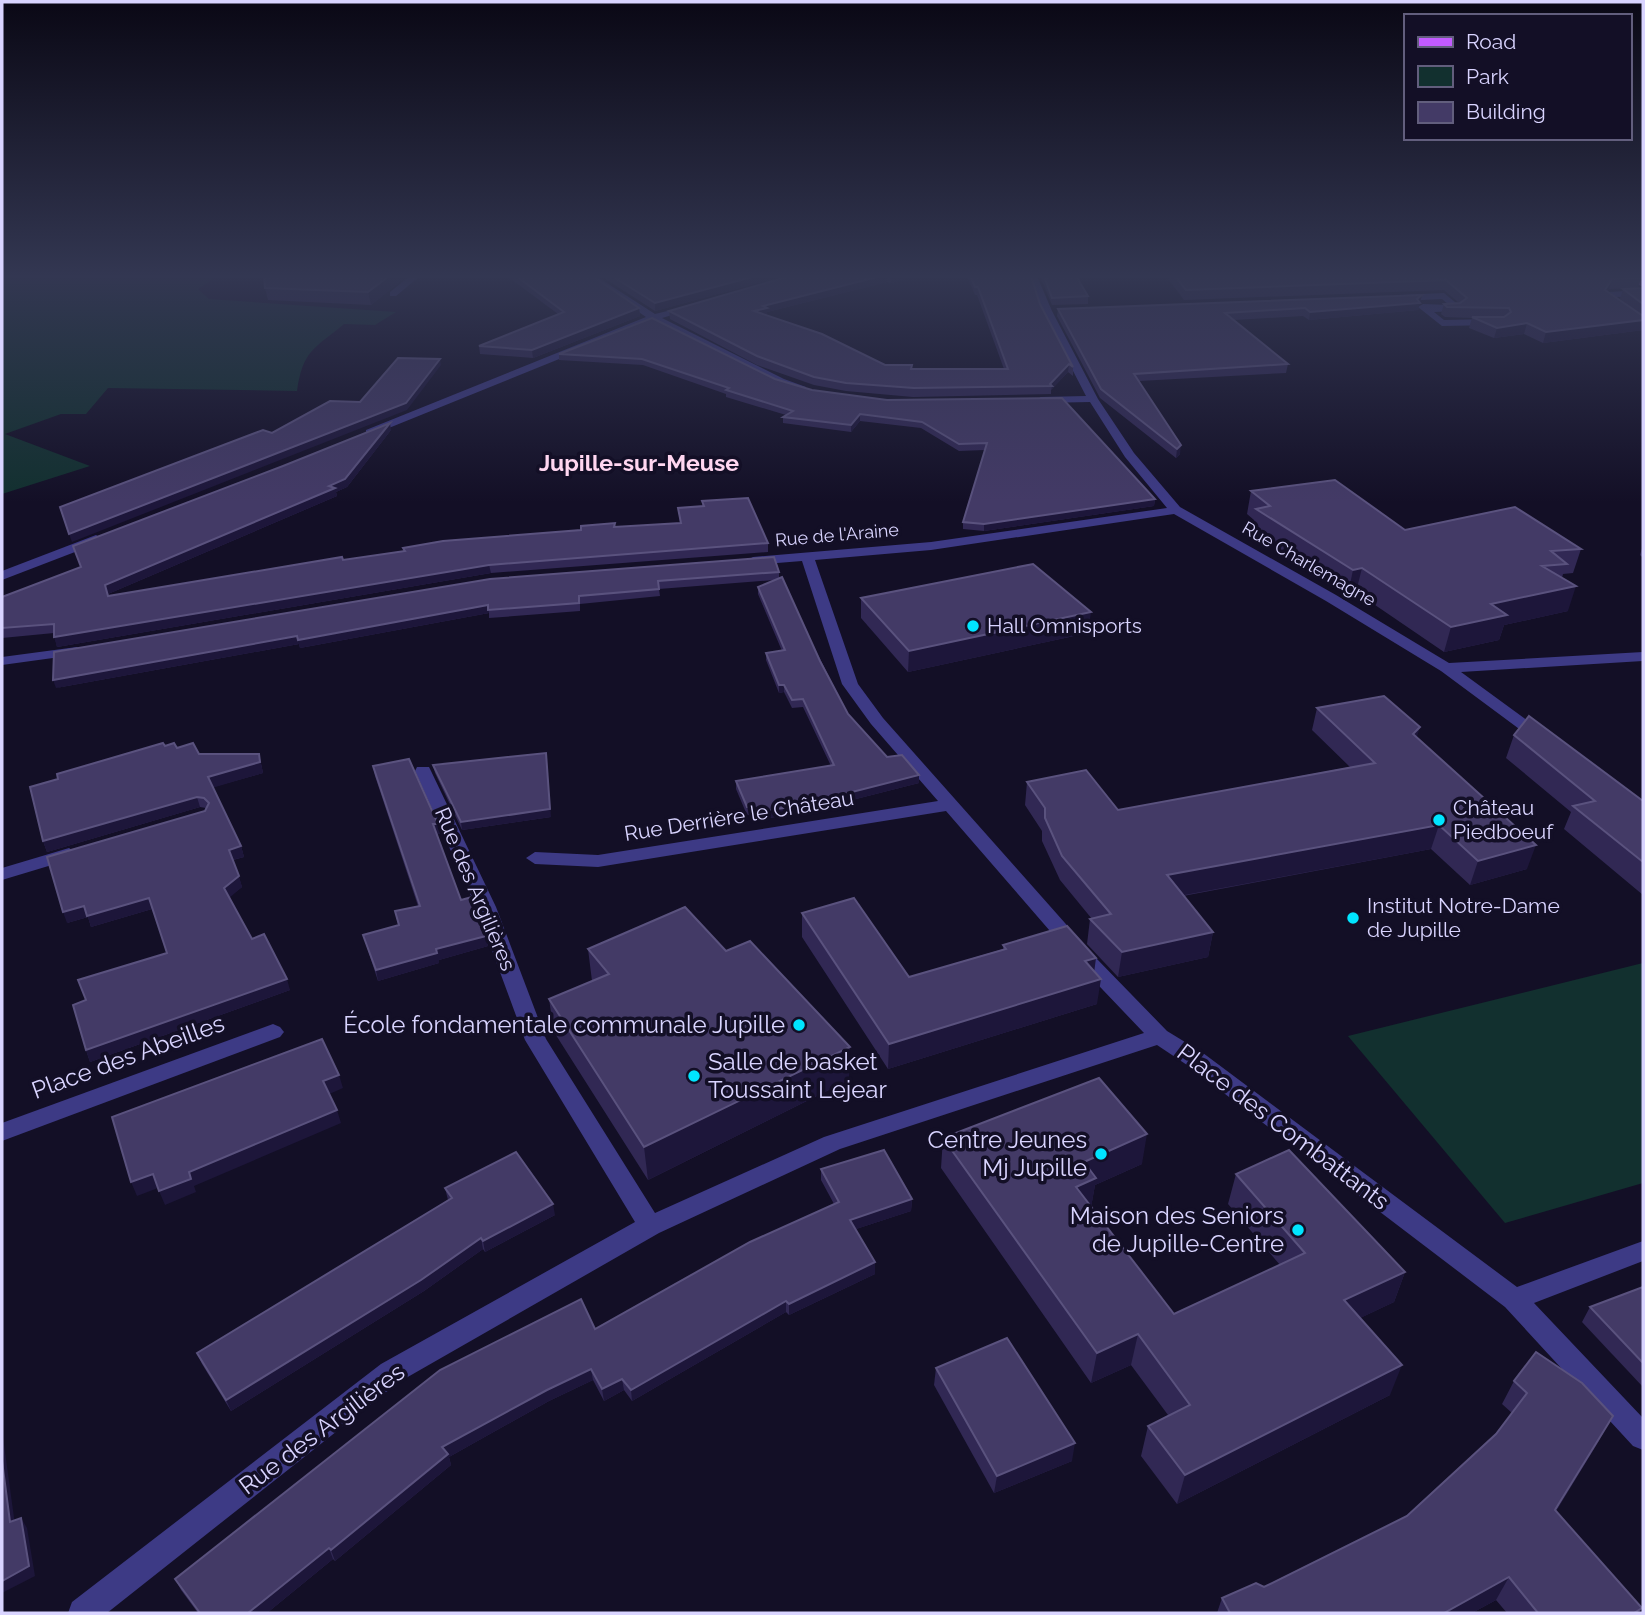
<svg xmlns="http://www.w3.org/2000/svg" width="1645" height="1615" viewBox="0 0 1645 1615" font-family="Raleway,sans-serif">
<rect width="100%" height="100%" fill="#130f26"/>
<!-- green -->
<g fill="#12302f">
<path d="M2,276h216l-20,13 11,10 187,13 -21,13 -31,-1c-30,25 -41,26 -47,67l-189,-3 -22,26h-25l-56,20 85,32 -88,28z"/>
<polygon points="1643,963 1643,1183 1505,1223 1348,1036"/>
</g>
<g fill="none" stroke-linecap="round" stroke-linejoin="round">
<!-- minor -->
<g fill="#3d3a85" fill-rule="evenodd">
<polygon points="410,276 420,276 396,296 390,296 390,292"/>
<polygon points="586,276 596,276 655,314 696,304 696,308 662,318 784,379 806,387 801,390 776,383 653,321 374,434 366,434 366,430 646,317"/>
<polygon points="1029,276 1037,276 1052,311 1098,399 1134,453 1180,507 1336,595 1449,663 1643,652 1643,661 1461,672 1546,734 1548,737 1540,742 1534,740 1441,671 1326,601 1174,514 931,550 815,560 858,684 883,718 1096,958 1167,1031 1203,1053 1517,1287 1643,1241 1643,1261 1534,1303 1643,1418 1643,1450 1633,1446 1505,1307 1187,1065 1157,1045 840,1149 659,1233 399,1382 107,1613 68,1613 72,1602 381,1364 635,1222 525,1040 476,907 415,771 417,767 429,767 431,771 496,907 546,1039 655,1213 824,1137 1144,1033 1082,968 946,811 598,867 535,864 526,858 535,852 598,855 938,801 871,724 842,684 802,561 753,565 746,561 753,557 931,542 1167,508 1125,457 1090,402 1041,403 1036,400 1041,397 1086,396 1042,311"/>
<polygon points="1643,290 1643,296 1615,297 1614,299 1643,318 1643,325 1604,300 1609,292"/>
<polygon points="1444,293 1462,308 1457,311 1434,312 1444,320 1494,319 1499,322 1494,325 1442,326 1418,307 1423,304 1449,305 1442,299 1401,301 1396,298 1401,295"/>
<polygon points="96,535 103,539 101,542 2,580 2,571"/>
<polygon points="77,647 84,651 82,654 2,665 2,657"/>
<polygon points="69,848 78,854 75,858 2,880 2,868"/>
<polygon points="273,1024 280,1027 284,1032 280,1037 2,1141 2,1123"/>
</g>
<!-- major -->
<polygon fill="#c25bff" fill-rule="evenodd" points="1621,276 1633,276 1643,281 1643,287"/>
</g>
<!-- wall -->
<g fill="#312854">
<polygon points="264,276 407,276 371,305 268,300 265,288"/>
<polygon points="507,276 592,276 639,308 640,316 533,358 480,354 479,346 558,314"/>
<polygon points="601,276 783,276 655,311"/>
<polygon points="790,276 916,276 891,283 887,282 767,312 767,316 885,365 911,369 1004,369 977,295 975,295 967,276 1031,276 1040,304 1073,367 1073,376 1068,372 1051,390 1051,394 913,397 846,391 814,385 757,365 670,319 669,311"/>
<polygon points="1040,276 1076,276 1088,296 1088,304 1052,305"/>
<polygon points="1166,276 1643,276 1643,279 1641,278 1638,288 1609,289 1607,292 1630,307 1620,299 1623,289 1643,288 1643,330 1543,343 1524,334 1494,338 1469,328 1472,318 1445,317 1441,314 1444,304 1459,303 1444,290 1184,300"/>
<polygon points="1422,295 1418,310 1309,320 1303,316 1234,320 1288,364 1286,373 1139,381 1180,454 1176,458 1100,398 1057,316 1058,309"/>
<polygon points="652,318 775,379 812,390 887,400 1155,499 1154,506 984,531 963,529 963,522 985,450 959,451 921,428 860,421 851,432 783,423 783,417 786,415 726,397 726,394 643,365 559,360 559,354"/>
<polygon points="391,430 347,487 336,492 337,496 108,594 108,596 404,551 403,548 615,527 680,523 678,508 702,507 702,501 768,543 768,552 491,573 57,647 54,633 2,638 2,597 80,567"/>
<polygon points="1251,491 1405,530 1581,549 1573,573 1563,574 1562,578 1568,611 1504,625 1499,640 1444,652 1356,592 1348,594 1252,532 1254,520 1247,514"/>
<polygon points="1643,545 1643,558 1640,555"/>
<polygon points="779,572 779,578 848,714 887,757 919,775 919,783 797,814 756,820 754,815 747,815 736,789 736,781 831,766 803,707 792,708 784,692 779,693 766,660 766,653 782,651 758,594 758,587 775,580 659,589 660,596 580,604 580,611 489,618 489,613 300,648 299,644 56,688 490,579"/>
<polygon points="861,598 1088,633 908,672 861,618"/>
<polygon points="1317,708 1417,737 1527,869 1470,885 1431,849 1183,896 1213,932 1208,957 1118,977 1087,944 1090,919 1092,919 1060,880 1042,841 1042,831 1025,805 1027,782 1118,810 1350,767 1312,730"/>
<polygon points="1514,735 1643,801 1643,895 1564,829 1571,812 1506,758"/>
<polygon points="165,746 199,754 259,754 263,773 213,787 241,846 244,857 233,860 242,887 229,897 252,939 290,990 90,1062 86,1050 86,1000 167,953 152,909 91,927 88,917 67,923 205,811 206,808 200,807 47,852 43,841 58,779"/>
<polygon points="433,765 551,817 462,830 435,773"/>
<polygon points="373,766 440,834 437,834 461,900 486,936 488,946 439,960 439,963 378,981 363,935 398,925 395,911 418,906 375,776"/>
<polygon points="802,913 909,977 1003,949 1003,945 1094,971 1097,1004 888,1069 802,937"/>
<polygon points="588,949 849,1080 648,1180 554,1032 549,999 592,981"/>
<polygon points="943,1138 1142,1164 1095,1185 1091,1207 1174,1314 1280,1265 1228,1204 1236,1174 1405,1272 1394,1302 1360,1318 1390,1395 1177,1504 1141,1456 1148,1426 1168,1415 1131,1365 1091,1383 941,1168"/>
<polygon points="821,1169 912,1199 911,1211 856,1229 875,1274 789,1315 786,1312 632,1401 624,1390 604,1401 593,1380 549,1401 449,1457 451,1465 335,1561 333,1559 267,1613 198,1613 181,1590 175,1579 595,1329 834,1204 821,1180"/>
<polygon points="445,1188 555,1215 485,1252 483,1249 424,1291 231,1411 202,1364 197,1353 448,1200"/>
<polygon points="1643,1287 1643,1387 1582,1322 1590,1307"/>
<polygon points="936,1368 1072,1461 994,1493 934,1385"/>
<polygon points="1514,1381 1600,1439 1556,1511 1642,1608 1639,1613 1507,1613 1496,1600 1472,1613 1217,1613 1222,1598 1264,1587 1407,1516 1496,1434 1512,1413 1502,1404"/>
</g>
<!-- shaded-wall -->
<g fill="#1d163a">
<polygon points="389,276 407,276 371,305 368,292"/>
<polygon points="756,276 783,276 655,311 655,303"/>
<polygon points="881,276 887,276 887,282 767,312 767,316 754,311 763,306"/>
<polygon points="892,276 916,276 891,283"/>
<polygon points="1612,279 1609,289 1601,301 1605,290"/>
<polygon points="1422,295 1418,310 1309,320 1310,312 1417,299"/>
<polygon points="639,308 640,316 533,358 532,350"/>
<polygon points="1643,320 1643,330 1543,343 1546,332"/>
<polygon points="1527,323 1524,334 1494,338 1497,328"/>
<polygon points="440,359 441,365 407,410 72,542 69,534 406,403"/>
<polygon points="1069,364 1068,372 1051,390 1052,386 1050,384"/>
<polygon points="860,414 860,421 851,432 851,425"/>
<polygon points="390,423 391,430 347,487 336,492 337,496 108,594 105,585 329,486"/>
<polygon points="1181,445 1180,454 1176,458 1177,449"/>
<polygon points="1155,499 1154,506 984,531 984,524"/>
<polygon points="489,565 491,573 57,647 54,637"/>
<polygon points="1362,568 1356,592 1348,594 1353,570"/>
<polygon points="1576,586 1568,611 1504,625 1499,640 1444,652 1451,627 1491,604"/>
<polygon points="488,605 489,613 300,648 299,644 56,688 53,680 297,636"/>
<polygon points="1091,612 1088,633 908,672 909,651"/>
<polygon points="779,685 784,685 784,692 779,693"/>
<polygon points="1420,727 1413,749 1413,734"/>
<polygon points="259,754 263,773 212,788 208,777"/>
<polygon points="547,761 551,817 462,830 461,822"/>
<polygon points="919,775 919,783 797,814 756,820 756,812"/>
<polygon points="197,797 200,807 47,852 43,841"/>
<polygon points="433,824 438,824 440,834 435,835"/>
<polygon points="1439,825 1431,849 1163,899 1167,875"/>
<polygon points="1536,845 1527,869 1470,885 1478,861"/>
<polygon points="241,846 244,857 232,860 229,850"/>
<polygon points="239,876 242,887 228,899 224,888"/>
<polygon points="149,898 152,909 91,927 88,917 67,923 63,912 84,906"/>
<polygon points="1213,932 1208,957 1118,977 1122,952"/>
<polygon points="486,936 488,946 439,960 439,963 378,981 376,970 436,949"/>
<polygon points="1096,958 1093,981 1101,979 1097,1004 888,1069 889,1044 1085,961"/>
<polygon points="287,979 290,990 90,1062 86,1050"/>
<polygon points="850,1047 849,1080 648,1180 644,1147"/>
<polygon points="339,1075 343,1088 327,1095 323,1081"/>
<polygon points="337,1110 341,1123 194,1186 196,1192 165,1205 159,1191 189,1172"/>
<polygon points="1147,1134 1142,1164 1095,1185 1091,1208 1076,1187 1084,1162"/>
<polygon points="153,1174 158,1188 137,1196 131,1182"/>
<polygon points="912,1199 911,1211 850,1231 850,1220"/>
<polygon points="553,1204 555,1215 485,1252 483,1241"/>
<polygon points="481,1238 483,1249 424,1291 231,1411 226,1400"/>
<polygon points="875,1262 875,1274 789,1315 789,1304"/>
<polygon points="1405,1272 1394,1302 1333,1331 1344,1300"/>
<polygon points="786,1301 786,1312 632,1401 631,1390"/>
<polygon points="1138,1334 1131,1365 1091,1383 1097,1353"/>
<polygon points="1402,1365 1390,1395 1177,1504 1185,1475"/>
<polygon points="591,1369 593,1380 549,1401 449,1457 451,1465 335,1561 331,1550 442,1447 547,1390"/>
<polygon points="622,1379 624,1390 604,1401 602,1389"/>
<polygon points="1613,1416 1600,1439 1543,1533 1555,1510"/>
<polygon points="2,1430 16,1532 10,1522 2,1461"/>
<polygon points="1075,1443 1072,1461 994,1493 997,1476"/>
<polygon points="21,1518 27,1528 35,1576 2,1593 2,1581"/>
<polygon points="329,1548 333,1559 267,1613 248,1613"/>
<polygon points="1509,1577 1496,1600 1472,1613 1444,1613"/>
</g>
<!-- building -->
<g fill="#433a66" stroke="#5a527e" stroke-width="2">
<polygon points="264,276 389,276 368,292 265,288"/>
<polygon points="516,276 592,276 639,308 532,350 479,346 564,312"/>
<polygon points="612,276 756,276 655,303"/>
<polygon points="790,276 881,276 763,306 767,308 754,311 822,334 885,365 912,365 911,369 1008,369 978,287 975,287 970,276 1031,276 1040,304 1073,367 1069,364 1050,384 1052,386 914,388 846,383 814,377 757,356 669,311"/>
<polygon points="1044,276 1076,276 1088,296 1052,298"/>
<polygon points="1175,276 1638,276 1642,278 1612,279 1605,290 1643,316 1643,320 1546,332 1527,323 1497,328 1472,317 1504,317 1511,312 1509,308 1447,307 1444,304 1460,303 1467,298 1446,280 1186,290"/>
<polygon points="1643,288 1643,304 1623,289"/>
<polygon points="1422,295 1417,299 1420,303 1310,312 1305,308 1225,313 1288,364 1134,374 1181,445 1177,449 1101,389 1058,309"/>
<polygon points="652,318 775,379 812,390 887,400 1062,398 1155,499 984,524 963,522 987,443 959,444 922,422 860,414 851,425 783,417 793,411 726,390 729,388 642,359 559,354"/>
<polygon points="398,358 440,359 406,403 69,534 60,507 263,430 272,433 330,401 360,402"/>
<polygon points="390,423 345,479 329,486 335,488 105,585 108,596 342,557 343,560 405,551 403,548 443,541 581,530 581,526 615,523 614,527 681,523 678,508 704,506 702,501 748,498 768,543 489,565 54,637 54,624 2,628 2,597 81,567 73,546 283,466"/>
<polygon points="1335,480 1405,530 1515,507 1581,549 1551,551 1567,564 1542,566 1576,586 1491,604 1507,615 1451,627 1362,568 1353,570 1256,509 1270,506 1251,491"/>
<polygon points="774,557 779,572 658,581 659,589 579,596 579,603 488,610 488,605 298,640 297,636 53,680 54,652 490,579"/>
<polygon points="1033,564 1091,612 909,651 861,598"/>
<polygon points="782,577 820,661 848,714 887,757 902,755 919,775 797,806 756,812 753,807 747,807 736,781 834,765 803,699 792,700 784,685 779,685 766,653 785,650 758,587"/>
<polygon points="1384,696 1420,727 1413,734 1536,845 1478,861 1439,825 1167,875 1213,932 1122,952 1090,919 1111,914 1062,856 1045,818 1045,808 1027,782 1086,770 1118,810 1375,763 1317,708"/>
<polygon points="1529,716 1643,801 1643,862 1573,806 1595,801 1514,735"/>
<polygon points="163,743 165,746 174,743 177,748 193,743 199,754 259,754 260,762 208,777 241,846 229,850 239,876 224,888 252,939 264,934 287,979 86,1050 73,1005 86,1000 78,980 167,953 149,898 87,916 84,906 63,912 47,857 205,811 209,803 204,798 197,797 43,841 30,787 58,779 57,774"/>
<polygon points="546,753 550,809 461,822 433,765"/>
<polygon points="409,759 438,824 433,824 461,900 472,897 486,936 436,949 437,953 376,970 363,935 399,925 395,911 420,906 373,766"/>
<polygon points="854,898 909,977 1006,949 1003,945 1067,926 1096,958 1085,961 1101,979 889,1044 802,913"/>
<polygon points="685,907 726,951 750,941 850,1047 644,1147 549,999 609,974 588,949"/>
<polygon points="322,1039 339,1075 323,1081 337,1110 189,1172 191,1179 159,1191 153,1174 131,1182 112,1117"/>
<polygon points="1099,1078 1147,1134 1084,1162 1096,1178 1076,1187 1174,1314 1305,1253 1236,1174 1289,1150 1405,1272 1344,1300 1402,1365 1185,1475 1148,1426 1190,1405 1138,1334 1097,1353 943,1138"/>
<polygon points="884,1150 912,1199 850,1220 875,1262 789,1304 786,1301 631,1390 622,1379 602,1389 591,1369 547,1390 442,1447 448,1454 331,1550 329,1548 248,1613 200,1613 175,1579 440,1370 581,1299 595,1329 750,1242 839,1202 821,1169"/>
<polygon points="516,1152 553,1204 483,1241 481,1238 421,1280 226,1400 197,1353 452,1198 445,1188"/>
<polygon points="1643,1287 1643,1363 1590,1307"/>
<polygon points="1007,1338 1075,1443 997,1476 936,1368"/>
<polygon points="1536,1352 1582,1383 1613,1416 1555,1510 1642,1608 1634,1613 1538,1613 1509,1577 1444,1613 1230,1613 1222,1598 1256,1583 1264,1587 1407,1516 1496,1434 1527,1393 1514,1381"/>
<polygon points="2,1461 10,1522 21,1518 29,1566 2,1581"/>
</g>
<!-- sky -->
<linearGradient id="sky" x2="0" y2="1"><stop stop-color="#0a0815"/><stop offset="0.55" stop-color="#333752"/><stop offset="1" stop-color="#333752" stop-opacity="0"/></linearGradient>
<rect width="1645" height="502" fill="url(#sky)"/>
<!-- markers -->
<g fill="#00e5ff" stroke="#130f26" stroke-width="2.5">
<circle cx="973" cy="626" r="7"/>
<circle cx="1439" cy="820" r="7"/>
<circle cx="1353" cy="918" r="7"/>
<circle cx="799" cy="1025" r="7"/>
<circle cx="694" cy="1076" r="7"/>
<circle cx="1101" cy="1154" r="7"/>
<circle cx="1298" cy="1230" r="7"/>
</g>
<g text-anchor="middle" stroke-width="7" stroke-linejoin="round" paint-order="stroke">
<!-- far-street labels -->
<g font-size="18" fill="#d9d4ff" stroke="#130f26">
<text transform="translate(837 535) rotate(-5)" y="6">Rue de l'Araine</text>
<text transform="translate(1309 564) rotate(30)" y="6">Rue Charlemagne</text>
</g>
<!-- poi labels -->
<g font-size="21" fill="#d9d4ff" stroke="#130f26" text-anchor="start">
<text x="987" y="633">Hall Omnisports</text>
<text x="1453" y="815">Château<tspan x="1453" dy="24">Piedboeuf</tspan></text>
<text x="1367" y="913">Institut Notre-Dame<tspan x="1367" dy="24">de Jupille</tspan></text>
</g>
<!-- street labels -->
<g font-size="21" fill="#d9d4ff" stroke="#130f26">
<text transform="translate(739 816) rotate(-9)" y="7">Rue Derrière le Château</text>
<text transform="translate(475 889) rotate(67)" y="7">Rue des Argilières</text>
</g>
<!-- far-district labels -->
<g font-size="23" font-weight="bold" fill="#ffd6f0" stroke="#130f26">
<text x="639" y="471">Jupille-sur-Meuse</text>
</g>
<!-- near-poi labels -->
<g font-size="24" fill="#d9d4ff" stroke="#130f26" text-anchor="end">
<text x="785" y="1033">École fondamentale communale Jupille</text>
<text x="708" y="1070" text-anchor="start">Salle de basket<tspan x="708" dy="28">Toussaint Lejear</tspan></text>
<text x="1087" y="1148">Centre Jeunes<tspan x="1087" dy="28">Mj Jupille</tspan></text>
<text x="1284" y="1224">Maison des Seniors<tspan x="1284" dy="28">de Jupille-Centre</tspan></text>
</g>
<!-- near-street labels -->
<g font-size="24" fill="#d9d4ff" stroke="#130f26">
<text transform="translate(128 1057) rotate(-20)" y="8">Place des Abeilles</text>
<text transform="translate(1283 1127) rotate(37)" y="8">Place des Combattants</text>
<text transform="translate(322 1429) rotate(-37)" y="8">Rue des Argilières</text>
</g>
</g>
<!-- border -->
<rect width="1645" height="1615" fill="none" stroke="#d9d4ff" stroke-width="7"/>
<!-- legend -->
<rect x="1404" y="14" width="228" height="126" fill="#130f26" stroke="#625e7d" stroke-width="2"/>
<rect x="1418" y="37" width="35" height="10" fill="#c25bff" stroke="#625e7d" stroke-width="2"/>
<text x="1466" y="49" font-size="21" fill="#d9d4ff">Road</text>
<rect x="1418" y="66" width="35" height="21" fill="#12302f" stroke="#625e7d" stroke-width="2"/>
<text x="1466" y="84" font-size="21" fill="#d9d4ff">Park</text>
<rect x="1418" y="102" width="35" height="21" fill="#433a66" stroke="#625e7d" stroke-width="2"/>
<text x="1466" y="119" font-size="21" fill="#d9d4ff">Building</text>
</svg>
